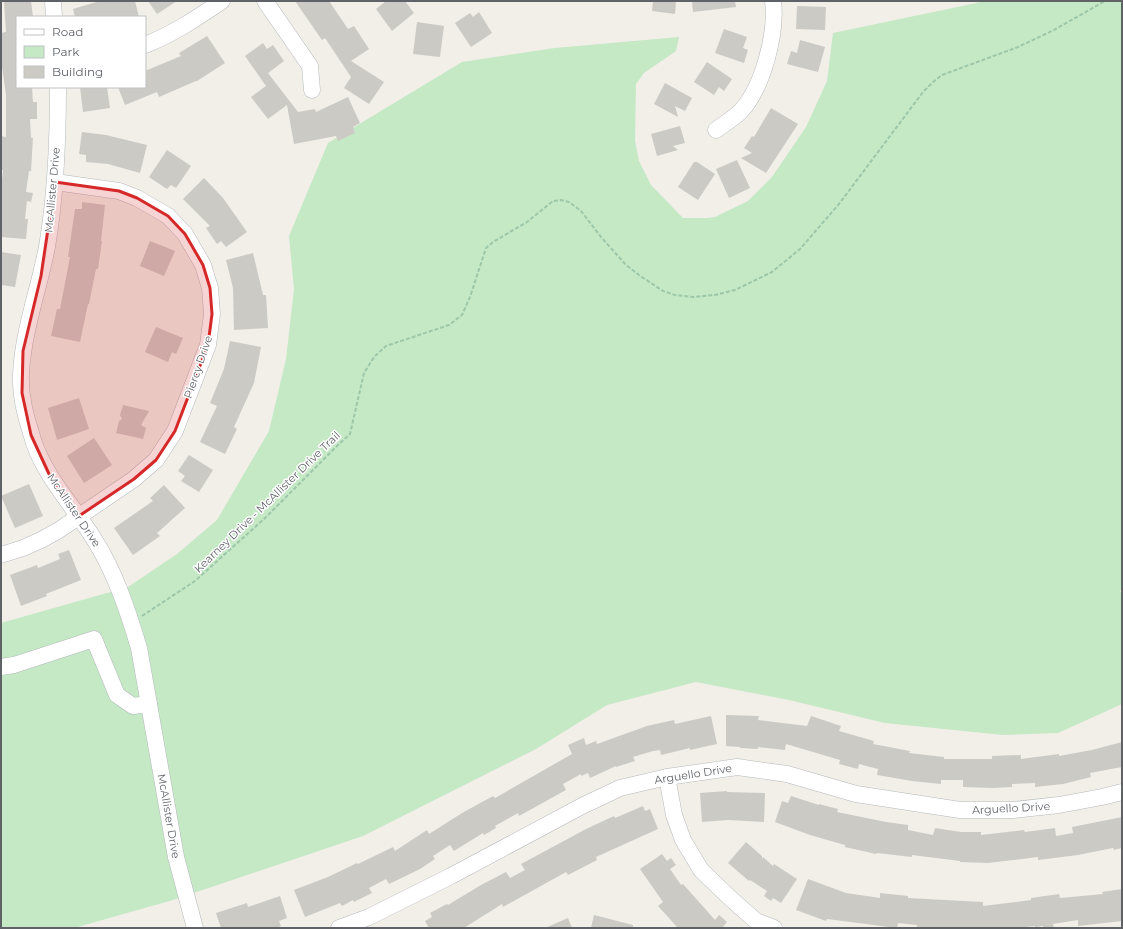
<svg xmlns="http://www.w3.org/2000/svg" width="1123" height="929" viewBox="0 0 1123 929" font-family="Montserrat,sans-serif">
<rect width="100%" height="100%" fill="#f1efe8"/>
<!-- green -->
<polygon fill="#c5e8c5" points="986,1 1122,1 1122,589 1120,591 1122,596 1122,704 1058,733 1003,735 885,723 789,700 696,682 607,705 536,749 363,836 173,900 74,928 1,928 1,623 128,587 177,554 217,520 269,431 286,359 294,289 289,236 328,143 462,62 555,48 679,37 676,51 644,73 636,84 635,141 639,161 651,185 683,218 707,218 715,217 748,201 772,177 806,127 827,81 833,33"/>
<!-- building -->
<g fill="#cccac5">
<polygon points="4,1 31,1 33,17 17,17 17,87 32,87 33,102 37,102 37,119 30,119 31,138 33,138 31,171 29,171 26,192 33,193 31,202 27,201 25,219 28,219 26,239 1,237 1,189 3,170 1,170 1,136 6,137 6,95 1,60 1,33 6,32"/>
<polygon points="100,1 135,1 139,17 75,17 73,9"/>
<polygon points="148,1 177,1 157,14"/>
<polygon points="295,1 329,1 348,29 354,26 369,49 351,61 384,82 369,104 344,88 351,77 325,38 322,40"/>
<polygon points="386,1 405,1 414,13 392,31 376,9"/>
<polygon points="653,1 676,1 675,14 652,11"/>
<polygon points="692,1 735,1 736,7 693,12"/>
<polygon points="797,6 826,7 825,30 796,29"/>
<polygon points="479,12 492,33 471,47 455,23 470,13 473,17"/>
<polygon points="417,22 444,26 440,57 413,54"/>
<polygon points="724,29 747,37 743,48 748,50 744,63 715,53"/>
<polygon points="207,36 225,63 197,81 196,81 159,97 157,92 125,105 118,87 145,87 145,71 181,56 179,53"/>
<polygon points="800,40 825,47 818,72 787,64 791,51 797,53"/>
<polygon points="263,43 267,49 273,45 284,61 268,73 298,112 315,109 316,112 348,97 360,123 353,127 355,133 338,141 336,136 294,144 287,105 268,119 251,97 266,86 245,56"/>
<polygon points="707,62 732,79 724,91 719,87 714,95 694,82"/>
<polygon points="665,83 692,98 685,111 675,106 678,117 654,104"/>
<polygon points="80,87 107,87 110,108 83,112"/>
<polygon points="771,108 798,124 766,173 741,158 752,153 744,148 752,136 754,137"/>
<polygon points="680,126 685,143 673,146 678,150 657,156 651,134"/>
<polygon points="82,132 106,135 147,145 140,173 108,164 86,162 86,155 79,154"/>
<polygon points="167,150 191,166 176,188 171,185 167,189 149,177"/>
<polygon points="737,160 750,188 729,198 716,169"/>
<polygon points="694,162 697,162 715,174 698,200 678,187"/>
<polygon points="204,178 223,198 247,232 226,247 221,241 217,244 206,228 210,226 183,199"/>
<polygon points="82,202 105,205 101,241 102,241 98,269 96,269 89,304 88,304 80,342 51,336 57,309 60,309 70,257 68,257 75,209 82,209"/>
<polygon points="150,241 175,251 164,276 140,266"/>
<polygon points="1,252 21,255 15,287 1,285"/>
<polygon points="253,253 263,295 266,295 268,328 234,330 233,288 226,260"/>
<polygon points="156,327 183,338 176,354 172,352 168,362 145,352"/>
<polygon points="230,341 261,347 254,383 234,427 237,429 225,454 200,442 217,406 210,403 224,369"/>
<polygon points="79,398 89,429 57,440 48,408"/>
<polygon points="123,405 149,411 141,425 146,428 143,439 116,433 119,421 122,419 120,415"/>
<polygon points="94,438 112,465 84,483 67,456"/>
<polygon points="189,455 213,470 199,492 181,481 185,476 178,471"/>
<polygon points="29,484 43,516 15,528 1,496"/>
<polygon points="164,485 185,508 157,533 160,536 133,555 114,528 153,501 150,498"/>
<polygon points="69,550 81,580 46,594 47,596 21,606 10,575 37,565 38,568 60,559 58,554"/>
<polygon points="726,715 759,716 758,720 807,726 811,716 841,726 839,731 874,741 873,744 910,751 909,753 944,757 944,759 992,759 992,756 1021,755 1021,759 1059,754 1059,756 1092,750 1122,742 1122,767 1090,773 1091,777 1063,784 1035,787 1035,783 1012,784 1012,787 993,788 963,787 963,780 941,780 941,784 912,781 877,775 878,769 859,764 858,769 839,764 840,760 786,744 785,750 758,747 758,749 740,748 740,747 726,746"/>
<polygon points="711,716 717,744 690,750 690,748 661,755 660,750 653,751 633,757 635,761 616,767 616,766 590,778 588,773 581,776 581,774 563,784 566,790 519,816 518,813 495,826 496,828 484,835 483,833 454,851 450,845 433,856 435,859 420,869 389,884 386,879 369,888 372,893 354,902 353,900 342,906 340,903 305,917 294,890 328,877 357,863 358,864 393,847 395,851 427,830 429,834 462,813 493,796 495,798 572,754 568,745 584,738 586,745 596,741 597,744 647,726 674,720 675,724"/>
<polygon points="727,791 727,792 765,793 764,822 728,820 702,822 700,793"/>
<polygon points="791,796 819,805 819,804 838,809 837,812 886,822 908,825 908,830 933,835 935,828 961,832 981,832 981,835 1024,830 1025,832 1055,828 1056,836 1073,833 1072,827 1122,817 1122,848 1114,850 1113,848 1078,855 1038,860 1038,857 988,863 960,862 960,861 912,855 912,857 877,853 876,854 845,847 845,845 810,835 775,822 782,801 788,803"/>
<polygon points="643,806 645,811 650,809 658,829 596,857 597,860 568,875 566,872 503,907 502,904 464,928 429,928 425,921 432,917 430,913 447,904 448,905 481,885 506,872 510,878 525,870 521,864 586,829 614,816 615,818"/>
<polygon points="746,842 762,856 762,859 763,857 773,866 774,864 797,879 781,903 773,898 771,901 764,896 767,891 750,880 749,881 728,863"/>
<polygon points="662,854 667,861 671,858 676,865 670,869 681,885 683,884 715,920 719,915 727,922 722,928 678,928 658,906 663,902 640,869"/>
<polygon points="808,879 846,893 880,898 880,893 908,896 908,898 983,902 983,906 1031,900 1031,898 1059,894 1060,898 1103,894 1102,892 1122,889 1122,921 1078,926 1078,920 1053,924 1054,928 1043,928 1043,926 1035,927 1035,926 1017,928 917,928 917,925 898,923 897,928 827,919 826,921 796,910"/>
<polygon points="280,896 287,918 279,921 281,926 276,928 221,928 216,913 247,903 248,907"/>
<polygon points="594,915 633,925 633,928 591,928"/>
<polygon points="568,918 572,928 545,928"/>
</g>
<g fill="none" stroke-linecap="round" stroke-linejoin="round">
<!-- minor casing -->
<g stroke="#b5b8bc" stroke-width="17">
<g id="minor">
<polyline points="53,1 54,17"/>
<polyline points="265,1 310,66 312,90"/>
<path d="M145,45c28,-11 52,-27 77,-44"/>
<path d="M58,87c0,54 -2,107 -11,160 -8,42 -24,84 -26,127 -1,19 4,41 10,59 10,40 42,72 63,106 21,33 34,72 45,109l37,209 19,71"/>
<path d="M716,130c8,-6 18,-12 25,-19 22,-24 36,-78 32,-110"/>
<polyline points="1,555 23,548 41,540 59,530 134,479 156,460 175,431 208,345 212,314 210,288 203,265 185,234 168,216 137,198 119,191 55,182"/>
<polyline points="1,667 14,665 94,639 117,695 133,706 149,704"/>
<polyline points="667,777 674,815 683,840 701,870 730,898 756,921 774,928"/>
<polyline points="339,928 369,917 451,876 582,806 620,788 667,777 737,767 787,774 856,794 960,810 1013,810 1059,805 1102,797 1122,792"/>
</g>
</g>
<!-- path -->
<polyline stroke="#9cc7a9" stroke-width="2" stroke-dasharray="4 2" stroke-linecap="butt" points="142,616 195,581 264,519 337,446 350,434 364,373 374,357 386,346 449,325 462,315 470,297 486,248 493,242 527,222 553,201 561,200 569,202 581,211 601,237 626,265 639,275 663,291 675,295 693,297 715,295 735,290 772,272 800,249 839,204 923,92 933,82 942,75 1018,47 1054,30 1105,1"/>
<!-- minor -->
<use href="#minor" stroke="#fff" stroke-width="16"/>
</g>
<!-- marked area -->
<path fill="#d62828" fill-opacity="0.2" stroke="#d62828" stroke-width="3" stroke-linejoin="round" d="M55,182l64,9 18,7 31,18 17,18 18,31 7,23 2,26 -4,31 -33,86 -19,29 -22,19 -55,37 -30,-42 -18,-39 -9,-42 1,-42 18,-75z"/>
<g text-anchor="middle" stroke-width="3" stroke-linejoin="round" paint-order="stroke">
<!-- street labels -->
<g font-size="11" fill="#5f6368" stroke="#fff">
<text transform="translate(52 190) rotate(-85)" y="4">McAllister Drive</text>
<text transform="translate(198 367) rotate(-71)" y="4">Piercy Drive</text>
<text transform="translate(267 502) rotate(-44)" y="4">Kearney Drive - McAllister Drive Trail</text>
<text transform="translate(74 510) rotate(56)" y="4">McAllister Drive</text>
<text transform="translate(693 774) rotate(-9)" y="4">Arguello Drive</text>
<text transform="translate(1011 808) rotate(-3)" y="4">Arguello Drive</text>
<text transform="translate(169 816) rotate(80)" y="4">McAllister Drive</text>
</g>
</g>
<!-- border -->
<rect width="1123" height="929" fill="none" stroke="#5f6368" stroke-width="4"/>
<!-- legend -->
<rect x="16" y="16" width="130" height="72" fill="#ffffff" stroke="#bfc1c3"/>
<rect x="24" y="29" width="20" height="6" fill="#ffffff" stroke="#bfc1c3"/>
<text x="52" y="36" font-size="12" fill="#5f6368">Road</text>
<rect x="24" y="46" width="20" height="12" fill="#c5e8c5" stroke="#bfc1c3"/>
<text x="52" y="56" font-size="12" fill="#5f6368">Park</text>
<rect x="24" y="66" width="20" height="12" fill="#cccac5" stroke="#bfc1c3"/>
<text x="52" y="76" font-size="12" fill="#5f6368">Building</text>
</svg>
